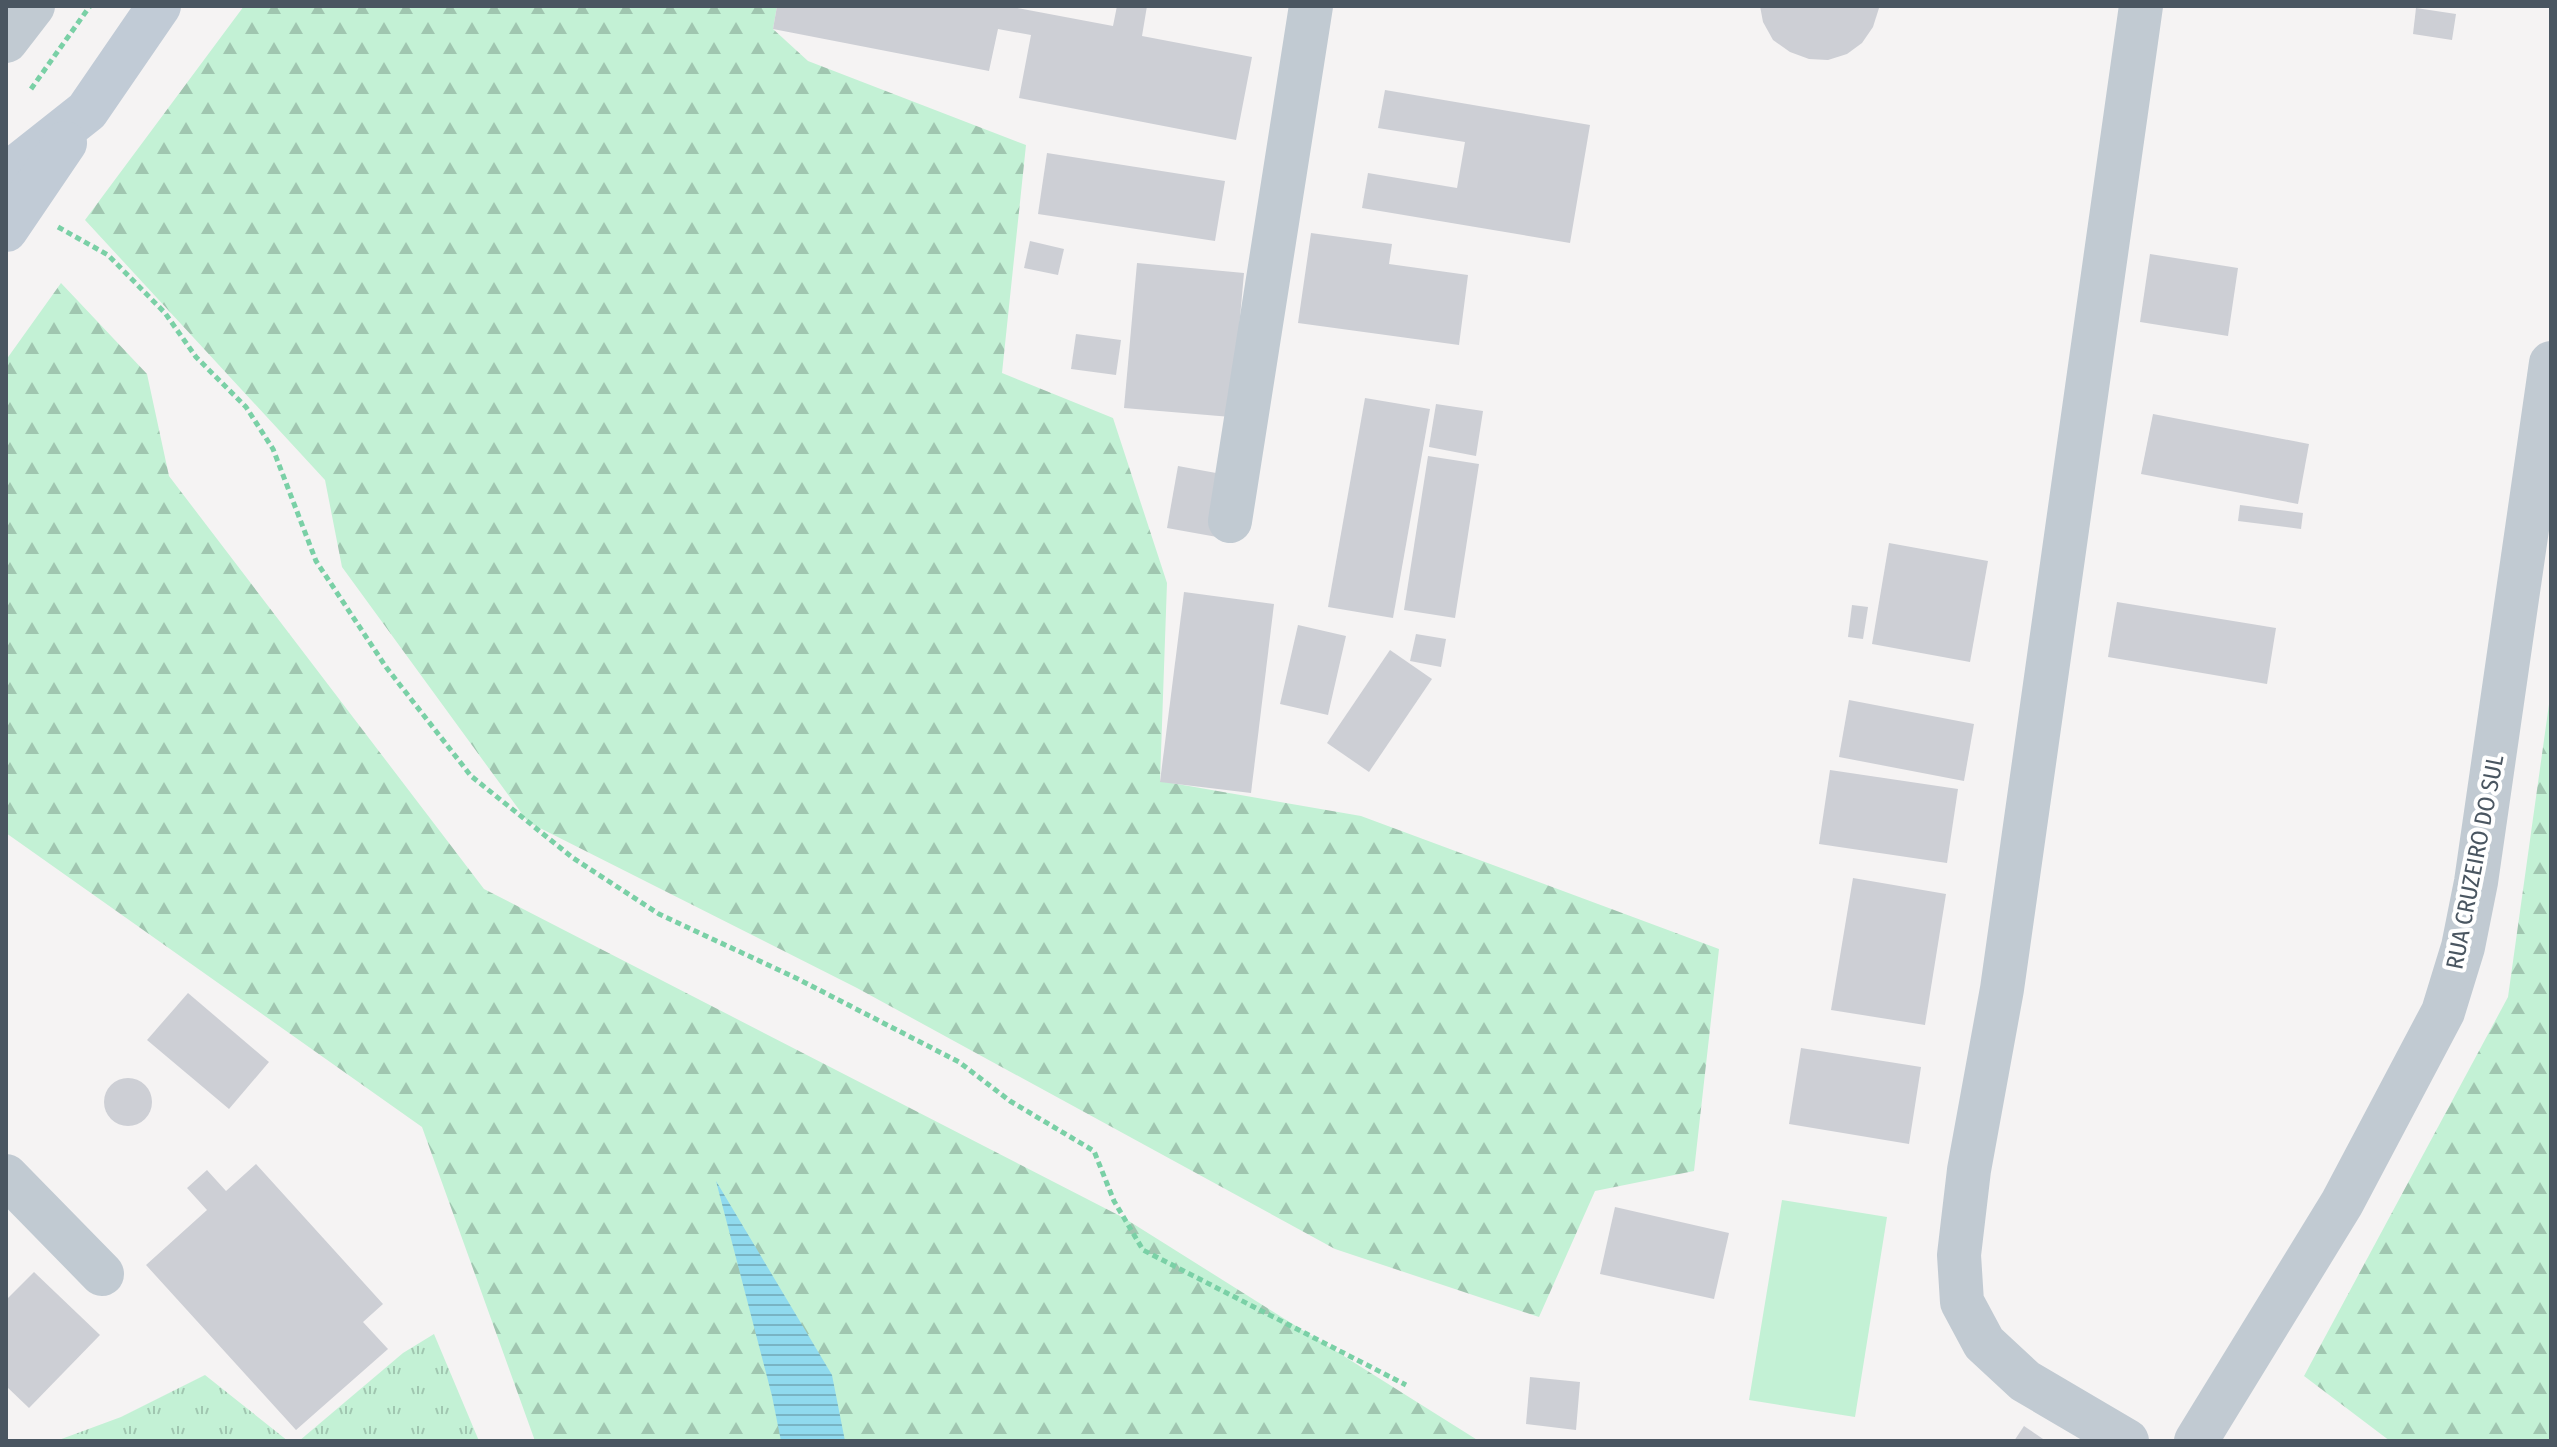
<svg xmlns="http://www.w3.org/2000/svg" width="2557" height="1447" viewBox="0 0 2557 1447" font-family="'Fira Sans Condensed',sans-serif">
<defs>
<pattern id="grass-tufts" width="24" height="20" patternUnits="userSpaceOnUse" patternTransform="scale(2)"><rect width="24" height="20" fill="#c3f1d5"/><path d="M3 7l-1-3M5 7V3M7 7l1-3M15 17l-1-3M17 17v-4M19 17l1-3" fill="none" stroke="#a0c6b0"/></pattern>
<pattern id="forest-firs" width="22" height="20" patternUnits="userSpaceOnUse" patternTransform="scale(2)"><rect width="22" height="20" fill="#c3f1d5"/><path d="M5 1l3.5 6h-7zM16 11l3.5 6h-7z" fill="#a0c6b0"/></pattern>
<pattern id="water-rules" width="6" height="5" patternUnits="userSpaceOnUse" patternTransform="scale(2)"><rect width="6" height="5" fill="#90daee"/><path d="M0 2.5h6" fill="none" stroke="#78b4c4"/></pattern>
</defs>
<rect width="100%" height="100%" fill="#f5f3f3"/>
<!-- grass -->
<g fill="url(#grass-tufts)">
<polygon points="434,1334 479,1441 299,1441 403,1353"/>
<polygon points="205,1375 288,1441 56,1441 121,1417"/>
</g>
<!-- forest -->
<g fill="url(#forest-firs)">
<polygon points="244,6 777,6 773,29 808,61 1026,145 1002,373 1113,418 1167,583 1160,781 1361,816 1719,949 1694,1171 1595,1191 1539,1317 1335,1249 857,988 528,822 342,567 325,480 85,220"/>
<polygon points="61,283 147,374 169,476 484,889 1124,1218 1479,1441 535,1441 422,1127 6,833 6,360"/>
<polygon points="2551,690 2551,1441 2390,1441 2304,1376 2508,997"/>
</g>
<!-- park -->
<polygon fill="#c3f1d5" points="1782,1200 1887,1217 1855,1417 1749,1400"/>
<!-- water -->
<polygon fill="url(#water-rules)" points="716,1181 832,1375 845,1441 781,1441 772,1396"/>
<!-- building -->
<g fill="#cdcfd5">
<polygon points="777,6 1006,6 1113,26 1117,6 1147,6 1142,36 1252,57 1236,140 1019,98 1031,35 998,29 989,71 773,29"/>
<polygon points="1760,6 1879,6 1879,8 1873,27 1862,43 1847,54 1828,60 1809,59 1790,52 1773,40 1763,22"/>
<polygon points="2416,8 2456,14 2452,40 2413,34"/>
<polygon points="1385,90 1590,125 1570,243 1362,208 1368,173 1457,188 1465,142 1378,128"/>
<polygon points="1047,153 1225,181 1215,241 1038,214"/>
<polygon points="1311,233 1392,244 1389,264 1468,275 1459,345 1298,323"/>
<polygon points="1030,241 1064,249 1058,275 1024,268"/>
<polygon points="2150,254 2238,268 2228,336 2140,322"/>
<polygon points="1137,263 1244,273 1231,417 1124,408"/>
<polygon points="1076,334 1121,340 1116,375 1071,369"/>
<polygon points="1365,398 1430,409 1393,618 1328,607"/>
<polygon points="1436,404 1483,411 1476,456 1429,447"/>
<polygon points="2153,414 2309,444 2298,504 2141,474"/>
<polygon points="1428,456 1479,464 1455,618 1404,610"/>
<polygon points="1178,466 1227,475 1217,537 1167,528"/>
<polygon points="2240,505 2303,513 2301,529 2238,521"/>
<polygon points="1889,543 1988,561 1970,662 1872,644"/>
<polygon points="1184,592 1274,604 1251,793 1160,782"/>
<polygon points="2117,602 2276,628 2267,684 2108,657"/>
<polygon points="1852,605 1868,607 1863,639 1848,637"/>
<polygon points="1298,625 1346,636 1328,715 1280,704"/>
<polygon points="1416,634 1446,639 1441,667 1410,661"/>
<polygon points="1390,650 1432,679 1369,772 1327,743"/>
<polygon points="1849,700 1974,724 1964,781 1839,757"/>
<polygon points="1830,770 1958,789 1947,863 1819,844"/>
<polygon points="1853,878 1946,894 1925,1025 1831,1010"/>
<polygon points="188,993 269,1062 229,1109 147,1040"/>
<polygon points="1801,1048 1921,1067 1909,1144 1789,1124"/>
<circle cx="128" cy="1102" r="24"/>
<polygon points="256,1164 383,1304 363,1322 388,1349 296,1430 146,1265 207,1210 187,1188 207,1170 226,1191"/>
<polygon points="1615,1207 1729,1233 1714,1299 1600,1274"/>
<polygon points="34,1272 100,1335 29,1408 6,1386 6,1300"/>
<polygon points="1530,1377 1580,1382 1576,1430 1526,1424"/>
<polygon points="2024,1426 2046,1441 2014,1441"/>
</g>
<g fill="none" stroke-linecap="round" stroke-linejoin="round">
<!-- path -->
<g stroke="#7ad0a6" stroke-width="5" stroke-dasharray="6 4" stroke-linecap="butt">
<polyline points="31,89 90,6"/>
<polyline points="58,227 108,255 165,313 196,357 246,407 273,449 316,561 386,667 471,776 573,858 659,914 798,979 959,1062 1010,1101 1094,1151 1114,1201 1143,1250 1406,1385"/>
</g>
<!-- street -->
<g stroke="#c1cad2" stroke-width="44">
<polyline points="6,41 33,6"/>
<polyline points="1230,521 1311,6"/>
<polyline points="6,1176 102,1274"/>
<polyline points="2127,1441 2025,1381 1984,1343 1962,1302 1959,1255 1969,1170 2002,989 2141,6"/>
<polyline points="2196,1441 2342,1203 2443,1012 2463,947 2476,882 2551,363"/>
</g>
<!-- secondary -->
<g stroke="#c1cbd6" stroke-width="44">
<polyline points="6,175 87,111 159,6"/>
<polyline points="6,230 65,143"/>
</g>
</g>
<g text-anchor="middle" stroke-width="8" stroke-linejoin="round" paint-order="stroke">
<!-- street labels -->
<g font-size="24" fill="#4a5661" stroke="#fff">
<text transform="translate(2475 862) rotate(-79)" y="8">RUA CRUZEIRO DO SUL</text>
</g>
</g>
<!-- border -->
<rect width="2557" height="1447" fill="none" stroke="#4a5661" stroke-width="16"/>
</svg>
